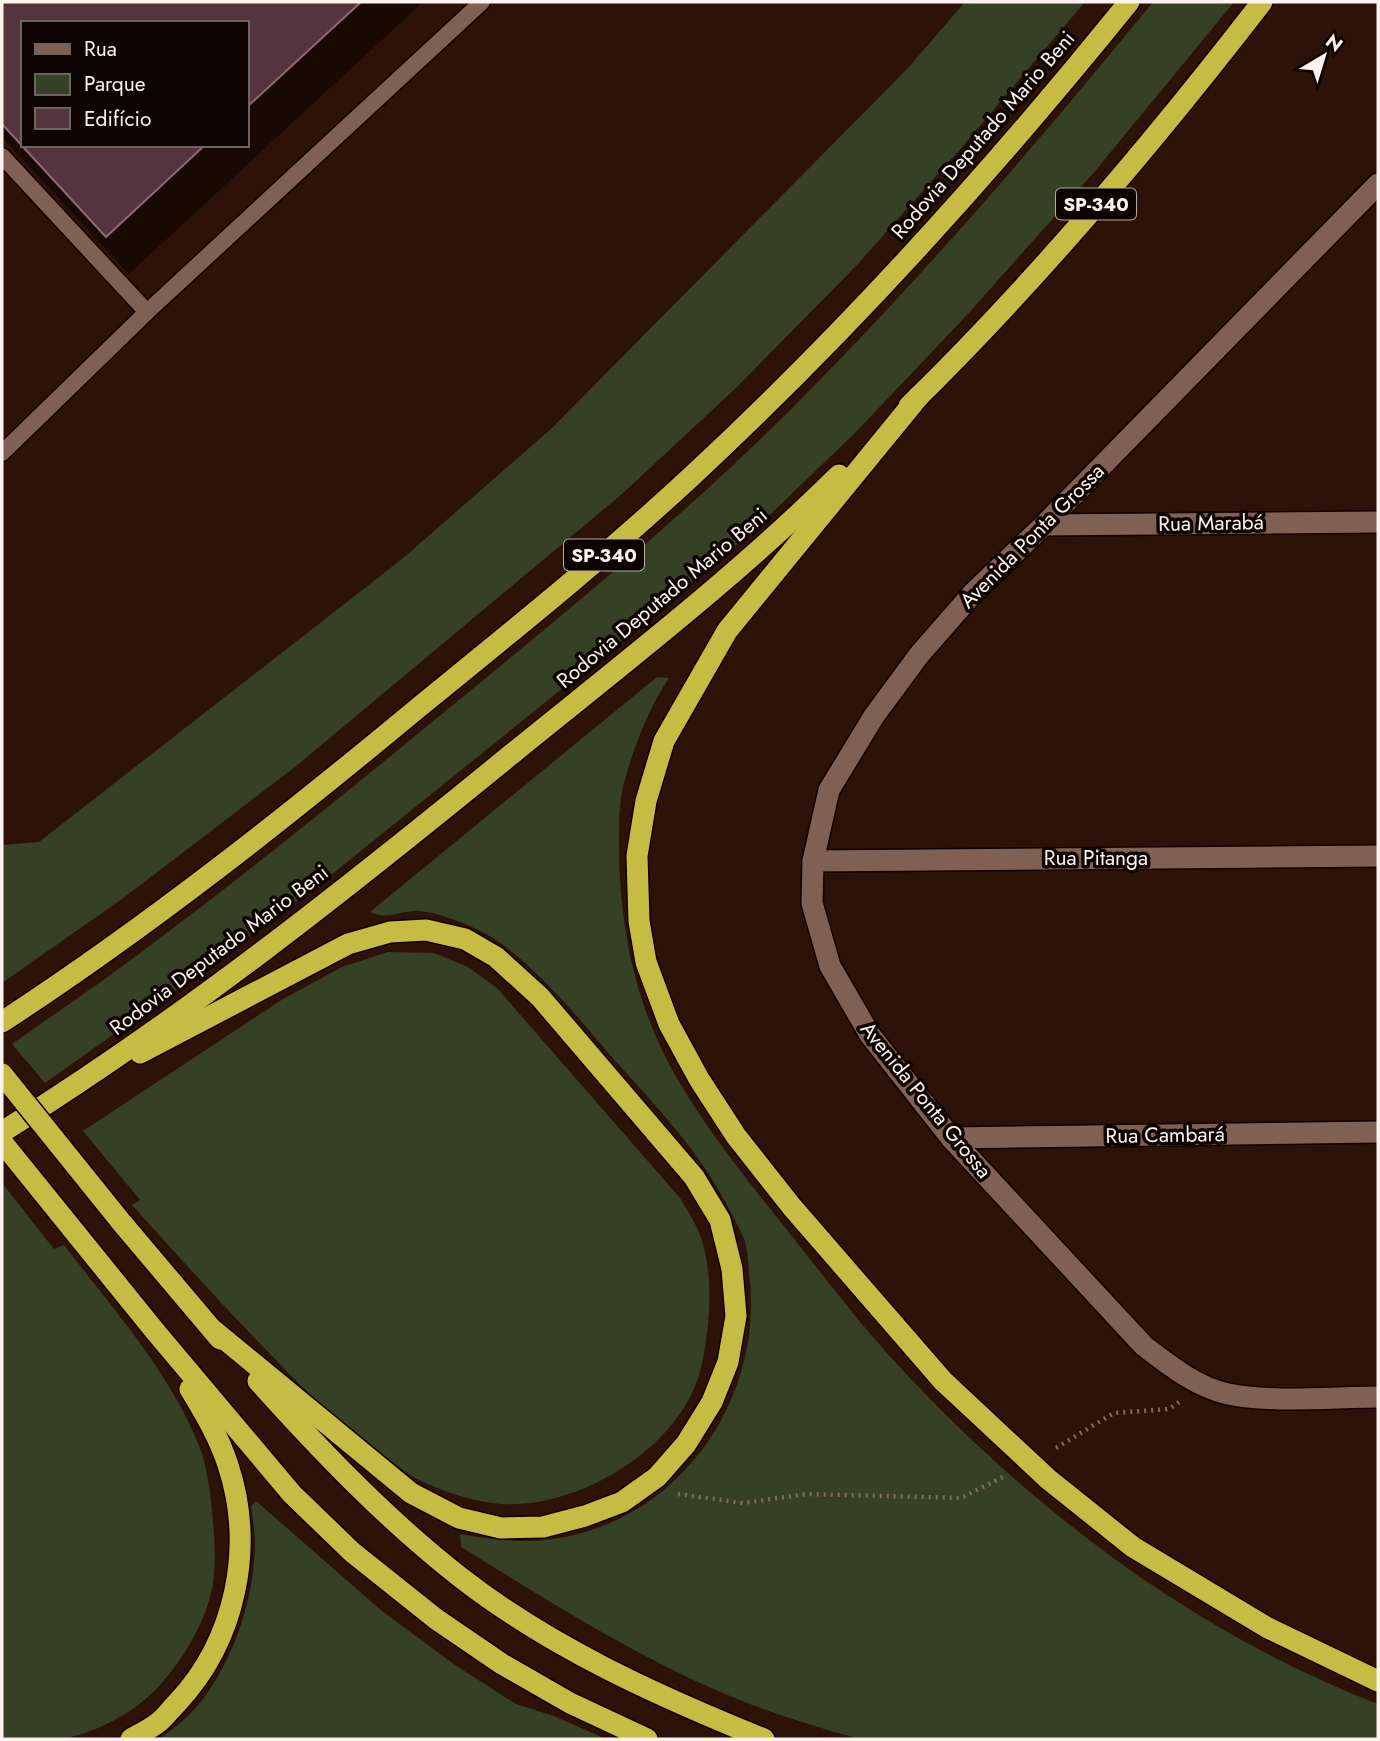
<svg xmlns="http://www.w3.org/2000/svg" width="1380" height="1741" viewBox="0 0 1380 1741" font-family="Jost,sans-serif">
<rect width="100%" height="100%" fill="#2d1207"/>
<!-- green -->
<g fill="#364025">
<polygon points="965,2 1085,2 962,147 856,266 736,388 622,494 295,767 122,899 2,983 2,845 39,842 402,559 552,428 908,68"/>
<path d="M1153,2h81l-138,168 -129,145 -112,118 -102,98 -128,107 -299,241 -122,91 -159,113 -33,-39c51,-36 103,-71 152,-109 108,-81 212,-167 317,-253 114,-94 229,-189 332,-295 120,-122 232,-253 340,-385z"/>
<path d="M657,677l12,1c-20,30 -34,66 -44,101 -7,24 -6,51 -6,76 2,82 19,159 62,230 31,52 69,98 106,145 36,45 71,92 110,134 134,145 295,268 481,340v35h-518c-48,-13 -96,-28 -142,-48 -90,-39 -174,-93 -257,-144l-1,-13c43,8 83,11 125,-2 110,-32 179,-147 164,-259 -1,-10 -1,-21 -4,-31 -3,-10 -9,-19 -14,-29 -29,-60 -76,-108 -121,-158 -34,-40 -68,-82 -111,-113 -18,-13 -60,-31 -83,-31 -17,0 -29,9 -46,1z"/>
<path d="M388,952l46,1 34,14 29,21 183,210c6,10 13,21 18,32 12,28 13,64 10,94 -3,23 -5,46 -15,67 -31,68 -126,122 -201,112 -25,-3 -52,-13 -75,-24 -9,-5 -18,-12 -26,-18 -45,-30 -82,-66 -119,-105 -48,-49 -94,-100 -140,-151l8,-5 -57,-69 200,-132 59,-32z"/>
<path d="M2,1183l52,66 10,-4c49,64 106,127 136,203 7,19 10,43 12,63 2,21 4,42 2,64 -3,43 -38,100 -72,127 -20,16 -46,29 -71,35 -22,4 -47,2 -69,2z"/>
<path d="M256,1501l126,110 73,54 61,39 38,12 52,23h-447c8,-6 18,-13 26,-20 43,-40 69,-115 70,-173 0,-13 -2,-26 -4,-39z"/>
</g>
<!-- shadow -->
<path fill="#0007" fill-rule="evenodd" d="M2,2h421l-294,272 -127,-137zM23,23h224v122h-224z"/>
<!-- building -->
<polygon fill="#54343e" stroke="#8c6973" stroke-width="2" points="2,2 361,2 247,107 247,23 23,23 23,145 205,145 106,237 2,124"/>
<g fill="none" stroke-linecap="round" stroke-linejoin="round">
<!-- lane casing -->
<g stroke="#130100" stroke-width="19">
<g id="lane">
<polyline points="2,156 147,312"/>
<polyline points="2,453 147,312 482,2"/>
</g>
</g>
<!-- street casing -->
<g stroke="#130100" stroke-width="24">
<g id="street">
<path d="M1378,184l-334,341 -70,67 -55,63 -45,61 -45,74 -16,71 -1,42 18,63 40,69 81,103 193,208c25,19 52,41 84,48 42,9 106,3 150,3"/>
<polyline points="1044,525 1378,522"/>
<polyline points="813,861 1378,856"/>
<polyline points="951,1138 1378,1132"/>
</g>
</g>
<!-- highway casing -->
<g stroke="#130100" stroke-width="24">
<g id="highway">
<polyline points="919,396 727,631 664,741 646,801 637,856 639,921 646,962 669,1024 699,1079 736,1136 792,1207 943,1381 1048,1479 1133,1547 1268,1628 1378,1681"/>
<path d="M909,406c128,-125 244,-263 353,-404"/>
<path d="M2,1022c147,-96 286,-206 422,-319 91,-74 183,-148 269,-228 157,-146 302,-307 436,-473"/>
<polyline points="140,1053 348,944 390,932 426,930 465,939 496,957 540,997 694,1177 720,1220 732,1269 736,1316 728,1362 712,1402 686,1444 657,1477 622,1502 585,1516 543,1527 501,1528 459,1518 411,1493 212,1329"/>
<path d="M2,1132c180,-112 347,-245 511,-379 111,-90 224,-177 326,-278"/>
<polyline points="2,1142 154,1330 292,1494 352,1552 436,1619 502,1664 570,1703 647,1739"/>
<polyline points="122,1223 220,1339"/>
<path d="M258,1381c63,70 128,138 202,196 91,71 198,119 304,162"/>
<path d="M131,1739c9,-5 19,-10 28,-17 6,-5 12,-13 18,-19 59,-63 78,-156 51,-238 -9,-28 -23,-51 -38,-76"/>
</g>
</g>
<!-- path -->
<g stroke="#7e6a61" stroke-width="4.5" stroke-dasharray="2 5" stroke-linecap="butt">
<polyline points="1056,1448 1114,1413 1169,1409 1179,1402"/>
<polyline points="678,1494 743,1503 806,1494 961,1498 1005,1476"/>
</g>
<!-- lane -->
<use href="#lane" stroke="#806052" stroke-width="16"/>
<!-- street -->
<use href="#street" stroke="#806052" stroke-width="21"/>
<!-- highway -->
<use href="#highway" stroke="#c7bc43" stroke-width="21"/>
<!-- highway-bridge casing -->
<g stroke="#130100" stroke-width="24" stroke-linecap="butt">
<polyline id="highway-bridge" points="2,1074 122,1223"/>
</g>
<!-- highway-bridge -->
<use href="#highway-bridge" stroke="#c7bc43" stroke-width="21"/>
</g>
<g text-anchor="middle" stroke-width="7" stroke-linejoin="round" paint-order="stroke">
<!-- shield labels -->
<g fill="#0d0401" stroke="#b5aba6" stroke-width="2">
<rect x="1056" y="188.5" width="80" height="31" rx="5"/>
<rect x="564" y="539.5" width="80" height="31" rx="5"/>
</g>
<g font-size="19" font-weight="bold" fill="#fdf2ed">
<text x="1096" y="211">SP-340</text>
<text x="604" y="562">SP-340</text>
</g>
<!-- street labels -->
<g font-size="21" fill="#fdf2ed" stroke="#0d0401">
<text transform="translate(983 135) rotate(-49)" y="7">Rodovia Deputado Mario Beni</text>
<text transform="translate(1211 523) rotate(-1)" y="7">Rua Marabá</text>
<text transform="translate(1032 536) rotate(-45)" y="7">Avenida Ponta Grossa</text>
<text transform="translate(662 598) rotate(-40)" y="7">Rodovia Deputado Mario Beni</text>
<text x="1096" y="865">Rua Pitanga</text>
<text transform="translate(219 950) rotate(-37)" y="7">Rodovia Deputado Mario Beni</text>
<text transform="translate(926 1100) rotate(51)" y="7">Avenida Ponta Grossa</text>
<text transform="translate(1165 1135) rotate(-1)" y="7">Rua Cambará</text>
</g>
</g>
<!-- border -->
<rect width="1380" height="1741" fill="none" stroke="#fdf2ed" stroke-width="7"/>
<!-- legend -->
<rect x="21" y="21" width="228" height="126" fill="#0d0401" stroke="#6d635f" stroke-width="2"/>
<rect x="35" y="44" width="35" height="10" fill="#806052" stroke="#6d635f" stroke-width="2"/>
<text x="84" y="56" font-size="21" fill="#fdf2ed">Rua</text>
<rect x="35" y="74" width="35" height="21" fill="#364025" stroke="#6d635f" stroke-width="2"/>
<text x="84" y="91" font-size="21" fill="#fdf2ed">Parque</text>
<rect x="35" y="108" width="35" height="21" fill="#54343e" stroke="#6d635f" stroke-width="2"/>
<text x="84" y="126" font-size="21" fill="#fdf2ed">Edifício</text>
<!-- north arrow -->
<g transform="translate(1324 56) rotate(38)" stroke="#0d0401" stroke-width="5" paint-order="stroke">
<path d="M0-5L12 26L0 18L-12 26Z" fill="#fdf2ed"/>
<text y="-10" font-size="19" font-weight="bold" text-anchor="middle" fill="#fdf2ed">N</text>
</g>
</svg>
